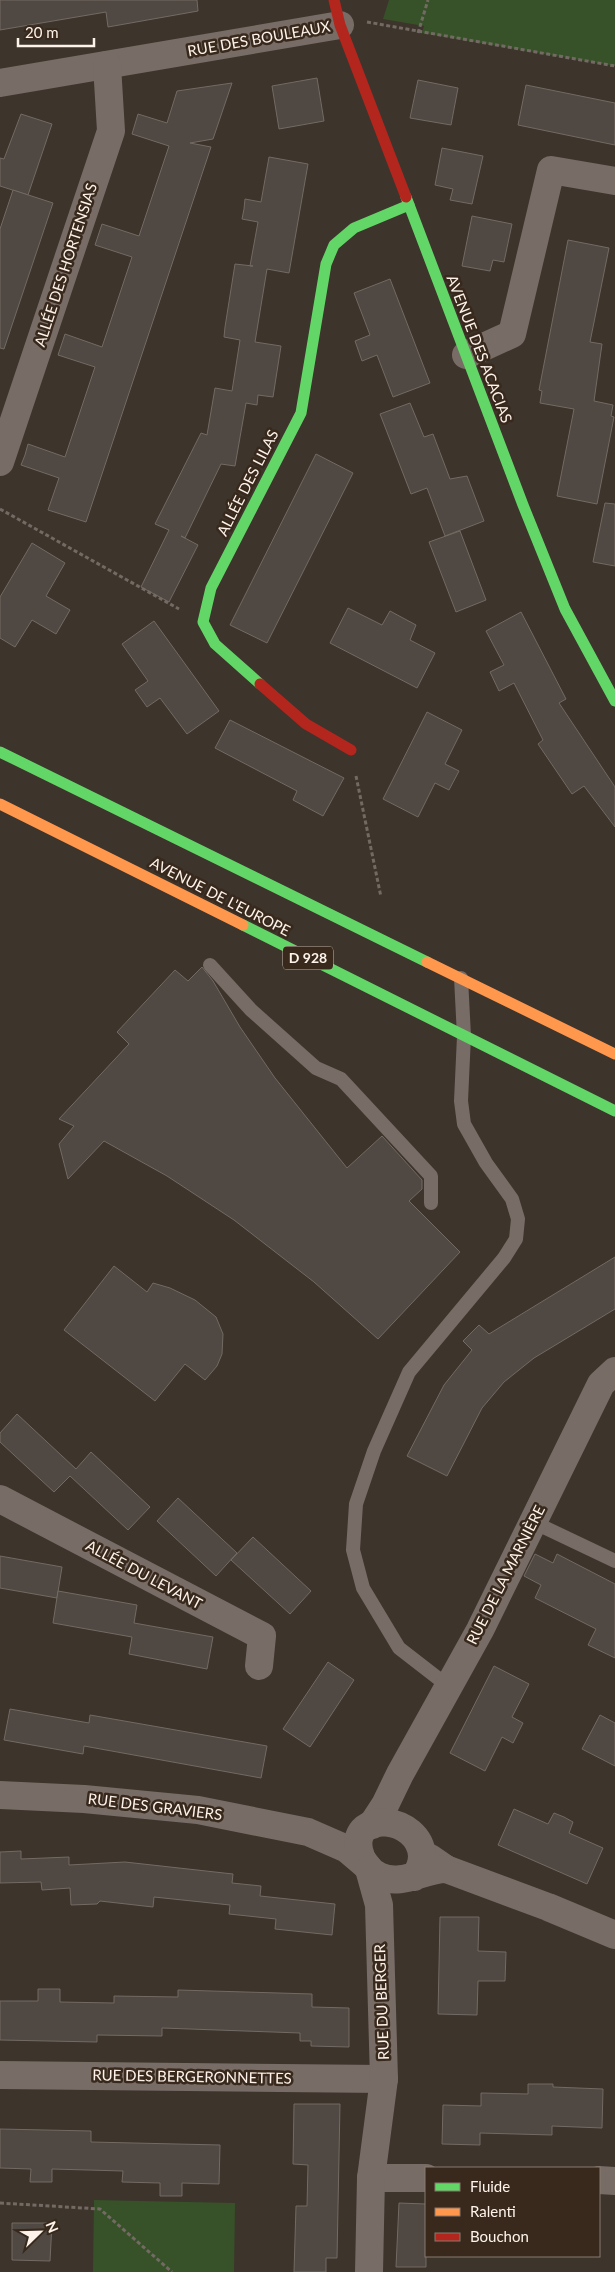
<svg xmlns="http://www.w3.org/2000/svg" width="615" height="2272" viewBox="0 0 615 2272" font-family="Lato,sans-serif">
<rect width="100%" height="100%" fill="#3d342c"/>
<!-- green -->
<g fill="#375229">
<polygon points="389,0 615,0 615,66 422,33 424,26 383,19"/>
<polygon points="94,2200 235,2203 234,2272 93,2272"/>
</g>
<!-- building -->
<g fill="#504943" stroke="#726a63">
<polygon points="0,0 197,0 198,11 108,27 106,12 0,30"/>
<polygon points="317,78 324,121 279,129 272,86"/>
<polygon points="418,80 458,88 451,125 410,118"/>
<polygon points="232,83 213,139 190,143 211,147 86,522 48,510 59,478 21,465 25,455 28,444 65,457 95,367 58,355 65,334 102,347 132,257 95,245 102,224 139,236 169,146 132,134 138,114 167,123 177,91"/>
<polygon points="526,85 615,103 615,145 518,125"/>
<polygon points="21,114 52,124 28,195 0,186 0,158 4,159"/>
<polygon points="442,148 483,156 472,204 450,200 453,189 435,185"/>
<polygon points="269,157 308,164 289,273 267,269 255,342 281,346 273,397 258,395 257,405 246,403 235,466 221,464 185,538 181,536 198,545 169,602 141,587 169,530 155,524 201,433 207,435 215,388 232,391 240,340 224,337 225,327 235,264 253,266 250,266 258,222 242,219 244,209 245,199 261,202"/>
<polygon points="13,190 53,203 4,349 0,348 0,229"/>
<polygon points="472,216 512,224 504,262 493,260 490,271 462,266"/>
<polygon points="568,240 609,248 590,342 602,344 594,401 613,405 611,416 614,417 597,504 557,496 574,409 540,403 542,391 539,390"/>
<polygon points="390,279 430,383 393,397 377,355 362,361 355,341 370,335 354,293"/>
<polygon points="410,403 424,437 433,434 450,479 467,476 484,521 445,536 427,488 411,494 380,414"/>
<polygon points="316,454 353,473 267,643 230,625"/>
<polygon points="605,503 615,504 615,566 593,562"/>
<polygon points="460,531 486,600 456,612 429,542"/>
<polygon points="32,543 65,563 46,596 70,610 56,634 32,620 15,647 0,638 0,597"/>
<polygon points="348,608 382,625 390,611 416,625 410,640 435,653 417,688 330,643"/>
<polygon points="521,612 566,699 559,703 615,787 615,827 584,786 572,794 538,744 543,740 514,683 499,691 490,672 504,665 486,631"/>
<polygon points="154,621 219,711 187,734 160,698 147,707 135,690 148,681 122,644"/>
<polygon points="427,712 462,730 445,764 459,771 449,790 435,783 418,817 383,799"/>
<polygon points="230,720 344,778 323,816 293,800 297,791 215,748"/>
<polygon points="202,967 213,981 240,1027 275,1078 347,1168 382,1136 422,1180 422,1189 409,1201 460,1252 378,1339 314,1282 234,1220 167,1176 104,1141 68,1179 59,1144 74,1126 59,1119 129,1044 117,1032 175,970 188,981"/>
<polygon points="615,1257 615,1309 534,1358 504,1382 482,1408 447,1476 407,1456 444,1385 472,1350 463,1341 479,1325 489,1334"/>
<polygon points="114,1266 147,1292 153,1283 170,1288 195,1300 216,1317 223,1334 222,1354 217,1366 205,1380 185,1364 155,1401 64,1330"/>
<polygon points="17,1414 76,1469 91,1452 150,1507 128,1530 70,1476 54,1492 0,1442 0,1433"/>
<polygon points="178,1498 237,1553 216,1576 157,1521"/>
<polygon points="253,1537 311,1591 290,1614 231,1560"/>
<polygon points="535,1554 553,1563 557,1554 615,1584 615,1658 588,1645 596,1629 535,1598 541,1585 524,1576"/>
<polygon points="0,1556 62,1567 57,1598 0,1588"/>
<polygon points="58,1591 137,1605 134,1623 213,1637 207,1669 129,1654 132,1637 53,1623"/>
<polygon points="328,1662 354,1680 310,1747 283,1729"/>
<polygon points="494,1666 529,1684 512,1717 523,1723 513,1743 502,1737 485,1771 450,1753"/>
<polygon points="10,1709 89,1723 90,1715 267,1746 261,1778 84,1746 83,1754 4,1740"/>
<polygon points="600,1715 615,1723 615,1766 582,1749"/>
<polygon points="514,1809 548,1824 554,1813 564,1817 573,1822 569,1833 603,1848 587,1884 498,1845"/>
<polygon points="21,1851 21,1859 69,1857 69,1865 125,1862 233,1874 232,1883 261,1886 260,1896 335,1904 332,1935 275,1929 276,1919 229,1914 230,1905 154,1897 153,1907 100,1901 97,1904 71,1905 70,1888 42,1890 41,1882 0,1883 0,1852"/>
<polygon points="440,1917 479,1917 478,1951 506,1952 505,1981 478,1981 477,2015 438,2014"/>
<polygon points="38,1989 60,1989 60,2002 114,2003 114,1996 178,1997 178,1990 312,1994 312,2007 349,2008 349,2047 311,2046 311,2041 300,2041 300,2033 162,2028 162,2036 97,2035 97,2042 0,2040 0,2001 38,2001"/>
<polygon points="528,2084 553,2084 553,2087 603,2089 602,2128 552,2126 552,2135 480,2133 480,2145 442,2144 443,2105 481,2106 481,2093 528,2094"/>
<polygon points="294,2104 340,2104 337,2258 326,2258 326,2272 294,2272 296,2206 307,2206 308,2165 293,2164"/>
<polygon points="0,2129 91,2131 91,2142 220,2145 219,2184 182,2183 182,2196 160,2196 160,2183 122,2182 123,2171 52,2169 52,2182 30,2182 31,2169 0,2168"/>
<polygon points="399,2203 426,2204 426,2267 396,2267"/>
<polygon points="12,2223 52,2223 50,2261 12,2260"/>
</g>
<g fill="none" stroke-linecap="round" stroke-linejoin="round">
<!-- path -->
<g stroke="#736a63" stroke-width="3" stroke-dasharray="4 2.5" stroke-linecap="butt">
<polyline points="367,22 615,66"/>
<polyline points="418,33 428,0"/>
<polyline points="0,509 179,609"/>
<polyline points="356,776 381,897"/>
<polyline points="0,2203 100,2209 172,2272"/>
</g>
<!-- lane -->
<g stroke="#786c66" stroke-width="14">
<polyline points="210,965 251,1010 316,1068 341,1079 431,1176 431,1203"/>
<polyline points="533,1522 615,1561"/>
<polyline points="448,1686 399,1648 363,1588 353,1550 356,1504 374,1451 409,1372 504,1258 516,1239 518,1219 512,1199 486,1163 464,1124 461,1101 464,1036 461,978"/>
</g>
<!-- street -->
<g stroke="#786c66" stroke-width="28">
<polyline points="0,83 340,25"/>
<polyline points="466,355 512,334 551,170 615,181"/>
<polyline points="0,462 111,131 107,65"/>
<polyline points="0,1499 262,1636 259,1666"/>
<polyline points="0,1795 84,1799 198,1810 308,1832 347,1849 367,1866"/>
<polyline points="372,1825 385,1805 400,1774 480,1630 601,1384 615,1371"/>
<polyline points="430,1858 446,1869 548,1907 615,1935"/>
<path d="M414,1877c5,-6 8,-14 8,-21 -2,-40 -71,-47 -63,-6 2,11 10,21 20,26 23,11 44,-7 67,-7"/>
<polyline points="0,2075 384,2079"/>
<polyline points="371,2178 426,2178"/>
<polyline points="599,2180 615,2181"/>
<polyline points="369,2272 371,2178 384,2079 379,1905 369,1869"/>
</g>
<!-- fast -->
<g stroke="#63d668" stroke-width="11">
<polyline points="406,197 523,505 565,609 615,701"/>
<polyline points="260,684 215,644 203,622 211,588 301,413 326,264 334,245 354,228 409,205"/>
<polyline points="0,752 427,962"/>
<polyline points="243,925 615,1111"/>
</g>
<!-- slow -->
<g stroke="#ff974d" stroke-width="11">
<polyline points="0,804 243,925"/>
<polyline points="427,962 615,1054"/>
</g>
<!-- jam -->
<g stroke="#b3261e" stroke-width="11">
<polyline points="334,0 340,25 406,197"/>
<polyline points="260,684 306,724 351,750"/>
</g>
</g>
<g text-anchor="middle" stroke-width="5" stroke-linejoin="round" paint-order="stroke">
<!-- shield labels -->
<rect fill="#38291c" stroke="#c2b6ac" stroke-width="1" x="283" y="946.5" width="50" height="23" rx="4"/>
<g font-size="14" font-weight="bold" fill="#fdf3ea">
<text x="308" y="963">D 928</text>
</g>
<!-- street labels -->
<g font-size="15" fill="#fdf3ea" stroke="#38291c">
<text transform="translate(259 39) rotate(-10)" y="5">RUE DES BOULEAUX</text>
<text transform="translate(66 265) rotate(-72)" y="5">ALLÉE DES HORTENSIAS</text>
<text transform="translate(479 349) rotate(69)" y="5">AVENUE DES ACACIAS</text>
<text transform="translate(248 483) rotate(-63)" y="5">ALLÉE DES LILAS</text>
<text transform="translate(220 897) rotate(27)" y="5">AVENUE DE L'EUROPE</text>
<text transform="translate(144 1575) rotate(28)" y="5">ALLÉE DU LEVANT</text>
<text transform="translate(506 1575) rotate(-63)" y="5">RUE DE LA MARNIÈRE</text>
<text transform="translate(155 1807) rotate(7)" y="5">RUE DES GRAVIERS</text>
<text transform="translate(382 2002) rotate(-92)" y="5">RUE DU BERGER</text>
<text transform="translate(192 2077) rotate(1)" y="5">RUE DES BERGERONNETTES</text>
</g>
</g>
<!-- legend -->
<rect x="425" y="2167" width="175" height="90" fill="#38291c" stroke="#877a6e"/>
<rect x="435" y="2183" width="25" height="8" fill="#63d668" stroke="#877a6e"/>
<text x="470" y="2192" font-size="15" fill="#fdf3ea">Fluide</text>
<rect x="435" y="2208" width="25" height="8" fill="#ff974d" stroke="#877a6e"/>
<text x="470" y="2217" font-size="15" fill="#fdf3ea">Ralenti</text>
<rect x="435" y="2233" width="25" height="8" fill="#b3261e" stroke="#877a6e"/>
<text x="470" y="2242" font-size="15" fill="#fdf3ea">Bouchon</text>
<!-- north arrow -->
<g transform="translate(40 2232) rotate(67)" stroke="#38291c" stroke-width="4" paint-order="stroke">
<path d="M0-4L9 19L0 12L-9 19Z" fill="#fdf3ea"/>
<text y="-8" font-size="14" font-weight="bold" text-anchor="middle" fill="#fdf3ea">N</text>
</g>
<!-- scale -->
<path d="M18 38v8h76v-8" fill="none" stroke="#fdf3ea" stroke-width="2.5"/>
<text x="25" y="38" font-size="15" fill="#fdf3ea" stroke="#38291c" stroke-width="4" paint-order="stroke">20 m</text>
</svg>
